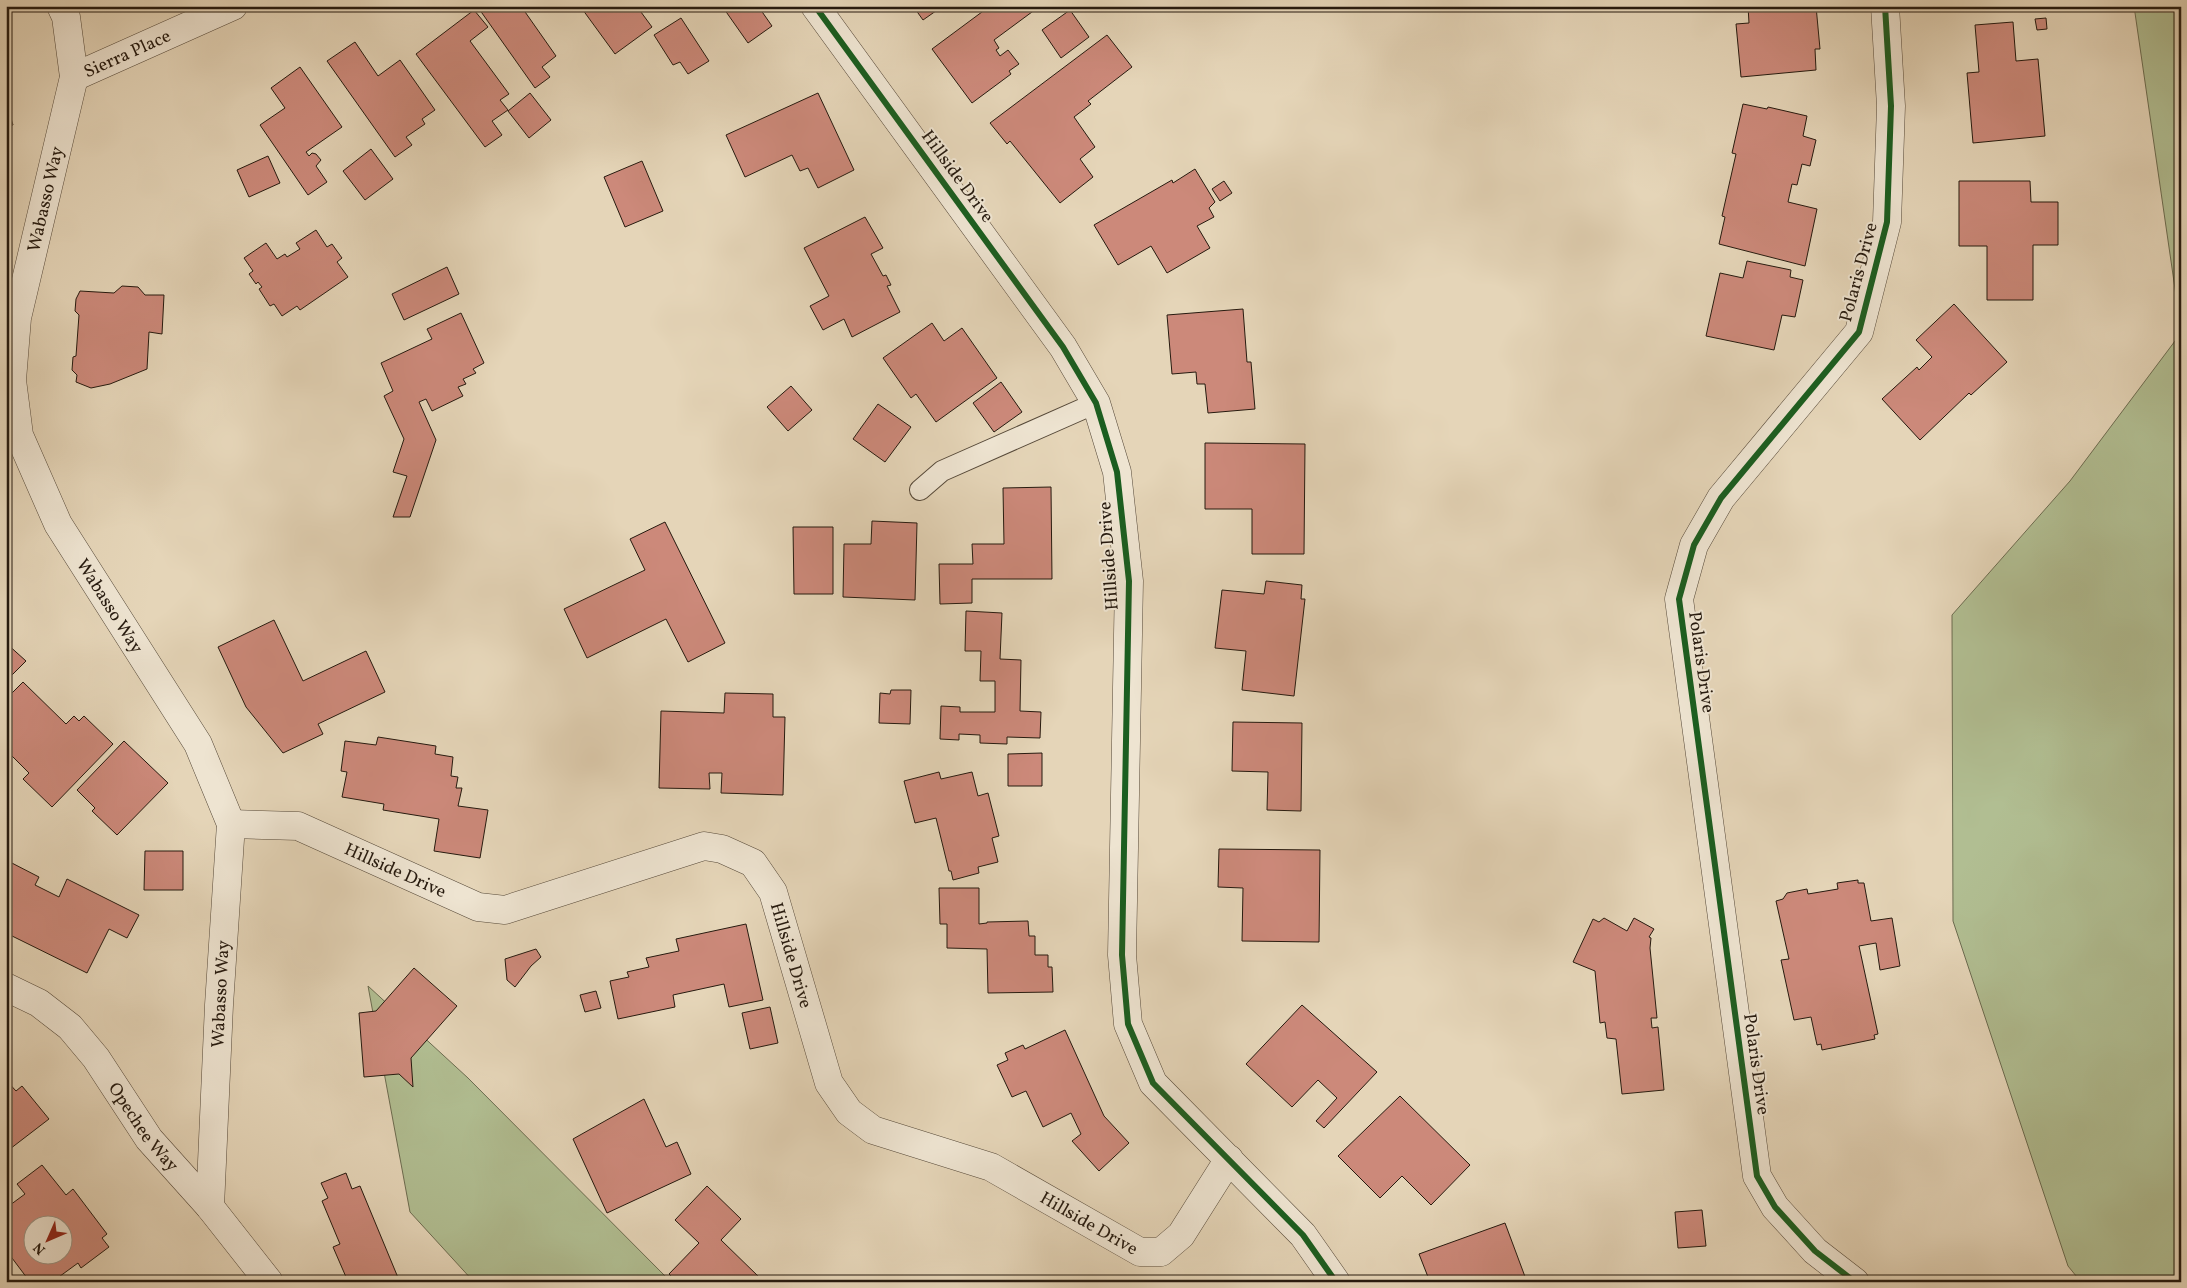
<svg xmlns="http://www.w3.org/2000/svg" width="2187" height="1288" viewBox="0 0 2187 1288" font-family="Vollkorn,serif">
<rect width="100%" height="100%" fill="#e5d5b8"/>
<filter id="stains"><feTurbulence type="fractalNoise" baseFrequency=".004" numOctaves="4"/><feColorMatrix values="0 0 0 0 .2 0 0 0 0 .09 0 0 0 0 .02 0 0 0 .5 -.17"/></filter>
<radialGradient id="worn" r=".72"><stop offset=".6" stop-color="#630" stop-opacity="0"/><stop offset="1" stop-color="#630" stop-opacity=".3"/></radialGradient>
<!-- green -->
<g fill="#b1be92" stroke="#6c6c50">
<polygon points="2134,6 2181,6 2181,330"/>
<polygon points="2181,333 2181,1282 2081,1282 2068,1266 1953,921 1952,615 2070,481"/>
<polygon points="368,986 468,1078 671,1282 474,1282 410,1212"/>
</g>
<!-- building -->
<g fill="#cc897a" stroke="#261a0f" fill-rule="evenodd">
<polygon points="477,6 527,6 523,9 556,56 542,67 550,77 535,88"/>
<polygon points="580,6 641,6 638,8 652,27 615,54"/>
<polygon points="722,6 758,6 772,26 748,43"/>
<polygon points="913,6 943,6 923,20"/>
<polygon points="990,6 1034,6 1036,9 994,40 999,48 996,50 1000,56 1008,50 1019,64 1009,71 1011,74 972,103 932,49"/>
<polygon points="1748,6 1816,6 1820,49 1815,49 1816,70 1741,77 1736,24 1749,23"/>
<polygon points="1974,6 2013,6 1974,10"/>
<polygon points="474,10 488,27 470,41 509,94 500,100 508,110 492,121 502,135 485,147 416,54"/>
<polygon points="1070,10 1089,37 1061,58 1042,30"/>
<polygon points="681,18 709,61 688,74 680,62 673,65 654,35"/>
<polygon points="2046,18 2047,29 2037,30 2035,19"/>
<polygon points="2013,22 2016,61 2038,59 2045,136 1973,143 1967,73 1979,72 1975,25"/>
<polygon points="1107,35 1132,67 1088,101 1091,104 1074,117 1095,147 1080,159 1093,177 1060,203 1010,141 1007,144 990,123"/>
<polygon points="355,42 378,76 400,60 435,110 422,119 425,124 406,137 412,145 395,157 327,61"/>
<polygon points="300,67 342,127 306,152 309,156 312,153 316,154 321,160 316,166 327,182 308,195 260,125 285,108 271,88"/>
<polygon points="530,93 551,120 529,138 508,111"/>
<polygon points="818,93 854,170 818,188 808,168 800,171 792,155 745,177 726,135"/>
<polygon points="6,102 13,125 6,127"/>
<polygon points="1743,104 1767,109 1768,107 1807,116 1803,136 1816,140 1810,166 1802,164 1797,185 1792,184 1788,202 1817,209 1805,266 1719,244 1725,217 1722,216 1736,154 1732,153"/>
<polygon points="371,149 393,179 365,200 343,171"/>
<polygon points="268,156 280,183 249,197 237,170"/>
<polygon points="642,161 663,211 625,227 604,177"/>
<polygon points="1195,169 1215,202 1209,208 1214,217 1197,226 1210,248 1167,273 1151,246 1118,265 1094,225 1172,180 1173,183"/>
<polygon points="1224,181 1232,193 1220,201 1212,189"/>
<polygon points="1959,181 2030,181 2031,202 2058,202 2058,245 2033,245 2033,300 1987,300 1987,246 1959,246"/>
<polygon points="865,217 883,248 871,254 883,276 886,275 891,285 887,286 900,312 852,337 844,319 823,330 810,306 829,296 804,248"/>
<polygon points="316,230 327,247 332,244 342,258 337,262 348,277 300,310 297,306 282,316 274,304 270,306 259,289 262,287 258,282 256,284 249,274 253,271 244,258 266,243 277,259 285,254 287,257 300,249 296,243"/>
<polygon points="1747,261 1791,270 1790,277 1803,280 1795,317 1782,315 1774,350 1706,336 1720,273 1743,278"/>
<polygon points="447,267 459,294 404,320 392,294"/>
<polygon points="122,286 138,287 145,295 164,295 162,334 149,332 147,369 110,384 91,388 76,382 77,375 72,370 73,357 76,356 79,315 75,311 76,299 80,291 114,293"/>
<polygon points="1954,304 2007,362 1971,395 1969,393 1920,440 1882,399 1917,367 1919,370 1932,357 1916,340"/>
<polygon points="1243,309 1247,362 1251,362 1255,409 1208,413 1205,384 1197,384 1196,372 1172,374 1167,315"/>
<polygon points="461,313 484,363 473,369 476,373 463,379 466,384 458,387 463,396 432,411 426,399 419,402 436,440 410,517 393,517 407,476 393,472 404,439 384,396 393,391 381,363 432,339 427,329"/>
<polygon points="932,323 944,341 962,328 997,378 936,422 916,394 911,398 883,358"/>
<polygon points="1001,382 1022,412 994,432 973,403"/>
<polygon points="791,386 812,410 788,431 767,407"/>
<polygon points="878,404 911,427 885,462 853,439"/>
<polygon points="1205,443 1305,444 1304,554 1252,554 1252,509 1205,509"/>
<polygon points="1051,487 1052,579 972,579 972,603 940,604 939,564 973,564 972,544 1004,544 1003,488"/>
<polygon points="872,521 917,523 915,600 843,597 844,544 871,544"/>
<polygon points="665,522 725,643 688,662 666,619 587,658 564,609 645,570 630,539"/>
<polygon points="793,527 833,527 833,594 794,594"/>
<polygon points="1266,581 1302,585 1301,599 1305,599 1294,696 1242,690 1246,651 1215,648 1222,590 1264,594"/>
<polygon points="966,611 1002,613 1000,659 1021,660 1020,711 1041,712 1040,738 1007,737 1007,744 980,743 980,735 959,734 959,740 940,739 941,706 960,707 960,712 995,712 995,681 980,681 981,651 965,651"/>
<polygon points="274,620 303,681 366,651 385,692 318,724 323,734 283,753 246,707 218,647"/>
<polygon points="6,643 26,661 6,681"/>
<polygon points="23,682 66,724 74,716 79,721 84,716 113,744 52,807 23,779 29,773 6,750 6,699"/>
<polygon points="891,690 911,690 910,724 879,723 880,693 890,694"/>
<polygon points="725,693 773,694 773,717 785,717 783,795 721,793 722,773 709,773 710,789 659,788 661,711 724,713"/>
<polygon points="1233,722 1302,723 1301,811 1267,810 1268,772 1232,771"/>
<polygon points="378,737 436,746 435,754 453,757 451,776 458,777 456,788 462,788 458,806 488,810 480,858 434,851 439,819 383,810 384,804 342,797 347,772 341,771 345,741 376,745"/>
<polygon points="124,741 168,783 117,835 92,811 95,808 77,790"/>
<polygon points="1042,753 1042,786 1008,786 1008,754"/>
<polygon points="939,772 941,779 972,772 978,796 988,793 999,836 992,838 998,862 978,867 979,873 953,880 951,871 949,871 936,818 915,823 904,781"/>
<polygon points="1219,849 1320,850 1319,942 1242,941 1243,888 1218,887"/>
<polygon points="145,851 183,851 183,890 144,890"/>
<polygon points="6,860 39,877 35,885 59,897 67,879 139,915 127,938 109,929 87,973 6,933"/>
<polygon points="1858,880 1858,883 1864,883 1871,921 1892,918 1900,966 1880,970 1876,943 1859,946 1878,1034 1874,1035 1875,1039 1822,1050 1821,1044 1817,1045 1811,1017 1794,1020 1781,960 1789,959 1776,901 1783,899 1787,893 1807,889 1808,894 1838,889 1837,883"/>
<polygon points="939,888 979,888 979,924 987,923 987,922 1028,921 1029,936 1035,936 1035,955 1048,955 1048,967 1052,967 1053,992 988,993 987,949 947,948 947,924 940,924"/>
<polygon points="1604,918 1627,931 1634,918 1654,929 1649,937 1651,938 1650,948 1657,1018 1651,1018 1652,1028 1658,1027 1664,1090 1622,1094 1616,1039 1607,1038 1605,1022 1600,1023 1595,971 1573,962 1593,919 1599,922"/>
<polygon points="746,924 763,1000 729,1007 724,984 673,995 675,1007 618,1019 610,981 629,977 627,972 649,967 646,958 679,951 676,939"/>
<polygon points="536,949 541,957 531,966 515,987 507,980 505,959"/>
<polygon points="414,968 457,1006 411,1058 413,1087 399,1074 364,1077 359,1013 376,1011"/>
<polygon points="596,991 601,1008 585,1012 580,995"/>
<polygon points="1302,1005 1377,1072 1324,1128 1316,1121 1337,1098 1318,1080 1292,1107 1246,1064"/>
<polygon points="770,1007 778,1043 750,1049 742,1013"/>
<polygon points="1065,1030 1104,1116 1129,1143 1099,1171 1072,1141 1081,1134 1071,1113 1043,1127 1026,1091 1012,1097 997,1065 1008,1060 1005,1053 1023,1045 1025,1049"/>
<polygon points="6,1080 16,1091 22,1086 49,1119 6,1152"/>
<polygon points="1400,1096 1470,1165 1431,1205 1402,1176 1380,1198 1338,1156"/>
<polygon points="644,1099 666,1147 677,1142 691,1174 607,1213 573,1139"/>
<path d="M42,1165l24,30 7,-6 34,45 -5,4 7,9 -28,21 -3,-5 -26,19h-22l-24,-32v-42l19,-14 -8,-10zM32,1226h30v30h-30z"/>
<polygon points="346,1173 352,1189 360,1186 399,1280 335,1282 346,1277 333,1247 340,1244 322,1201 328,1198 321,1183"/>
<polygon points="707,1186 741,1219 721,1240 759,1277 755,1282 677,1282 669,1274 699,1243 675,1220"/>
<polygon points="1702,1210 1706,1246 1678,1248 1675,1212"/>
<polygon points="1505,1223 1527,1282 1430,1282 1419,1254"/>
</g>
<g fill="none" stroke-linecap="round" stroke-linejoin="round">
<!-- lane casing -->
<g stroke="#564939" stroke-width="22">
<polyline id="lane" points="920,490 942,471 1096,403"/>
</g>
<!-- street casing -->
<g stroke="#564939" stroke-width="29">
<g id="street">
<path id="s1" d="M61,6l5,11 8,60 -57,241 -5,62 7,55 39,89 140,220 33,80 -12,181 -9,202"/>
<polyline points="815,6 1063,347 1096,403 1117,472 1129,581 1122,955 1128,1024 1153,1083 1303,1235 1336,1282"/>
<path id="s2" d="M74,77l159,-71"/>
<path id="s3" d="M231,824l67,2 180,81 27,3 199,-64 18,3 31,14 20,29 56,191 20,29 24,18 118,37 149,85h21l20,-17 48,-76"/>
<path id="s4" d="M6,987l33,16 31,24 26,31 53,81 61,68 59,75"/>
<polyline points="1855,1282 1815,1251 1775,1207 1757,1176 1679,599 1694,545 1721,498 1859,332 1887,222 1891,106 1885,6"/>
</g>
</g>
<!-- lane -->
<use href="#lane" stroke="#eee4d1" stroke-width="20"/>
<!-- street -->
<use href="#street" stroke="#eee4d1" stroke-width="28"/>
<!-- cycleway casing -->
<g stroke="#eee4d1" stroke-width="9">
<g id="cycleway">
<polyline points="815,6 1063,347 1096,403 1117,472 1129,581 1122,955 1128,1024 1153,1083 1303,1235 1336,1282"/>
<polyline points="1855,1282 1815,1251 1775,1207 1757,1176 1679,599 1694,545 1721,498 1859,332 1887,222 1891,106 1885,6"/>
</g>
</g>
<!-- cycleway -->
<use href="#cycleway" stroke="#1b5e20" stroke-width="6"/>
</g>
<g text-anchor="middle" stroke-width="4" stroke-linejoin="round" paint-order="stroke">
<!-- street labels -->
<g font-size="18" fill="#261a0f" stroke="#eee4d1">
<text dy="6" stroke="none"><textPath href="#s2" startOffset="58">Sierra Place</textPath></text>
<text transform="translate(958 176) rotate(54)" y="6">Hillside Drive</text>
<text transform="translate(45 199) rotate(-77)" y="6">Wabasso Way</text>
<text transform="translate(1858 272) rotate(-75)" y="6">Polaris Drive</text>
<text transform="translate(1108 556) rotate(-94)" y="6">Hillside Drive</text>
<text dy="6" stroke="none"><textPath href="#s1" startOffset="632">Wabasso Way</textPath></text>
<text transform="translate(1702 662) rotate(82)" y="6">Polaris Drive</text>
<text dy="6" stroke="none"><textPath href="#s3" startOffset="174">Hillside Drive</textPath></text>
<text dy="6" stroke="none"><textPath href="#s3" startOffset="654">Hillside Drive</textPath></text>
<text transform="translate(220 994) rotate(-87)" y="6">Wabasso Way</text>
<text transform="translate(1757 1064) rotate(82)" y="6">Polaris Drive</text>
<text dy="6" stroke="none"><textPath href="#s4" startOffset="200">Opechee Way</textPath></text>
<text dy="6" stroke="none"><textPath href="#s3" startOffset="1089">Hillside Drive</textPath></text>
</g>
</g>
<!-- margin -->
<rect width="2187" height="1288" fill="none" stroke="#e5d5b8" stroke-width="25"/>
<rect x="8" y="8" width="2172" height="1273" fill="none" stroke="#261a0f" stroke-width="2.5"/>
<rect x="12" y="12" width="2162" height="1263" fill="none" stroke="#261a0f"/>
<!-- north arrow -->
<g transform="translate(48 1240) rotate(225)"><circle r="24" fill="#eee4d1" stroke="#9e9383"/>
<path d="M0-4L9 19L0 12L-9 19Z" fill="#8f2418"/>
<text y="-8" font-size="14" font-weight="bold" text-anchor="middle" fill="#261a0f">N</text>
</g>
<rect width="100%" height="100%" filter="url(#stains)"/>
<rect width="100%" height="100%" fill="url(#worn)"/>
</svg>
